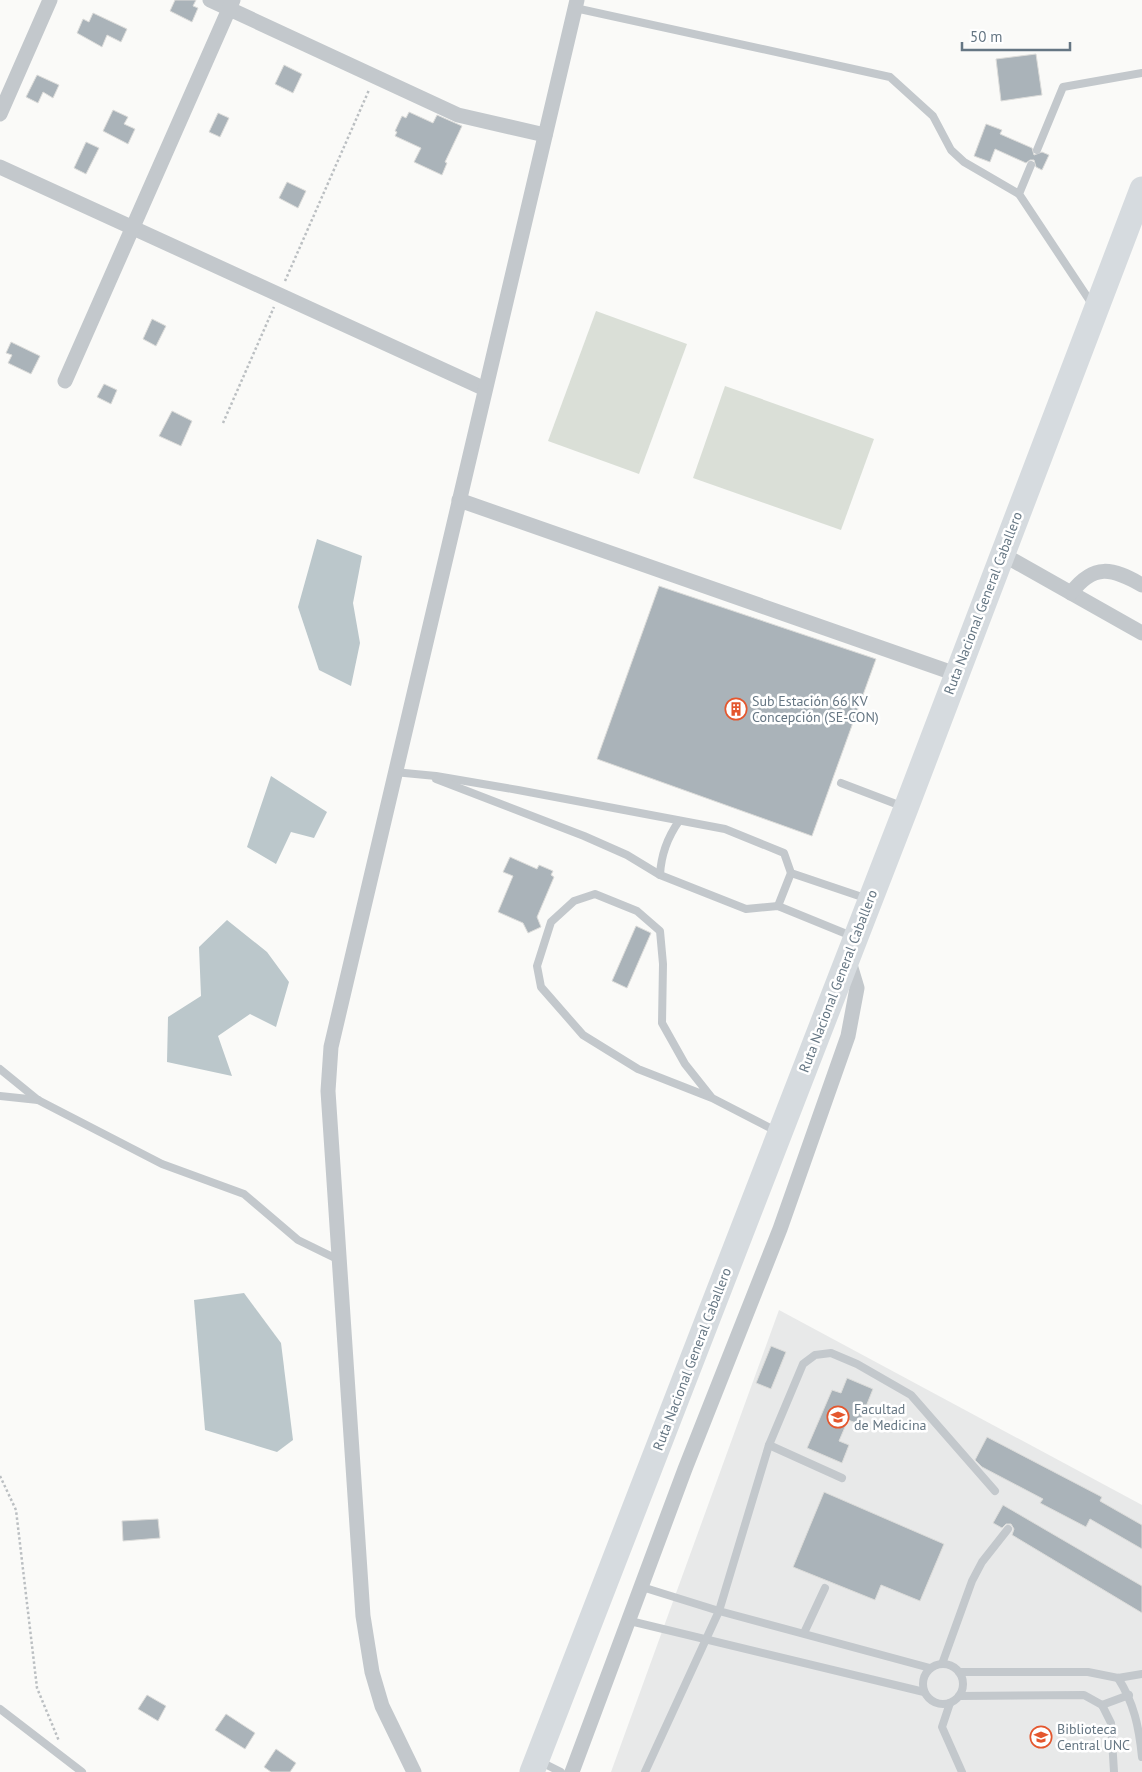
<svg xmlns="http://www.w3.org/2000/svg" width="1142" height="1772" viewBox="0 0 1142 1772" font-family="'PT Sans',sans-serif">
<rect width="100%" height="100%" fill="#fafaf8"/>
<!-- built -->
<polygon fill="#e8e9e9" points="779,1310 1142,1505 1142,1772 611,1772"/>
<!-- green -->
<g fill="#dadfd7">
<polygon points="596,311 687,344 639,474 548,441"/>
<polygon points="725,386 874,439 841,530 693,478"/>
</g>
<!-- water -->
<g fill="#bbc7cb">
<polygon points="317,539 362,556 353,603 360,643 351,686 319,670 298,607"/>
<polygon points="271,776 327,812 314,838 291,832 276,864 247,847"/>
<polygon points="227,920 267,952 289,982 276,1027 250,1014 218,1036 232,1076 167,1062 168,1017 201,996 199,947"/>
<polygon points="244,1293 281,1343 293,1440 277,1452 205,1430 194,1300"/>
</g>
<!-- building -->
<g fill="#aab3b9" stroke="#dcdcda">
<polygon points="175,0 196,0 193,6 198,8 192,22 170,11"/>
<polygon points="93,13 127,29 121,42 107,35 102,47 77,33 83,19 89,22"/>
<polygon points="1036,54 1042,95 1001,101 996,59"/>
<polygon points="284,65 302,74 293,93 275,84"/>
<polygon points="37,75 59,85 53,98 43,92 38,103 26,97"/>
<polygon points="113,110 128,117 124,124 135,129 128,144 103,131"/>
<polygon points="409,112 433,123 437,115 462,126 445,162 447,163 442,175 414,162 421,148 395,136 397,132 395,131 402,116 406,118"/>
<polygon points="218,113 229,118 220,137 209,132"/>
<polygon points="986,124 1002,130 1000,134 1032,148 1034,155 1042,152 1049,155 1042,170 1036,167 1034,160 1030,160 1026,163 995,149 990,162 974,156"/>
<polygon points="86,142 99,148 86,174 74,168"/>
<polygon points="287,182 306,191 298,208 279,198"/>
<polygon points="152,319 166,326 156,346 143,339"/>
<polygon points="11,342 40,356 31,374 8,363 12,355 6,353"/>
<polygon points="104,384 117,390 111,404 97,397"/>
<polygon points="172,411 192,421 181,446 159,436"/>
<polygon points="659,586 876,659 812,836 597,759"/>
<polygon points="510,857 537,869 539,865 553,871 551,875 554,877 537,917 541,927 528,933 523,923 498,912 513,876 503,872"/>
<polygon points="636,926 651,933 627,988 612,981"/>
<polygon points="771,1346 786,1352 771,1389 756,1383"/>
<polygon points="847,1378 873,1389 859,1424 848,1420 839,1441 849,1445 842,1463 807,1448 832,1390 841,1393"/>
<polygon points="987,1437 1102,1497 1100,1501 1142,1525 1142,1549 1090,1519 1086,1527 1040,1503 1043,1499 982,1467 975,1460"/>
<polygon points="824,1492 944,1544 920,1601 881,1585 875,1600 793,1567"/>
<polygon points="1003,1505 1142,1586 1142,1613 1012,1535 1014,1529 1011,1524 1006,1524 1002,1528 993,1523"/>
<polygon points="158,1519 160,1538 123,1541 122,1521"/>
<polygon points="147,1695 166,1706 158,1721 138,1709"/>
<polygon points="226,1714 255,1733 245,1749 215,1730"/>
<polygon points="276,1749 296,1763 290,1772 271,1772 264,1767"/>
</g>
<g fill="none" stroke-linecap="round" stroke-linejoin="round">
<!-- path -->
<g stroke="#bbbfc2" stroke-width="2.5" stroke-dasharray="2.5 2.5" stroke-linecap="butt">
<polyline points="285,281 369,90"/>
<polyline points="223,423 274,307"/>
<polyline points="0,1476 16,1510 37,1688 59,1741"/>
</g>
<!-- service -->
<g stroke="#c3c8cc" stroke-width="8">
<polyline points="575,8 890,77 933,116 951,150 964,162 1019,194"/>
<polyline points="1037,150 1063,87 1142,73"/>
<polyline points="1031,165 1019,194 1092,304"/>
<polyline points="394,772 436,776 518,790 725,829 784,853 791,873 868,899"/>
<polyline points="436,779 584,836 627,855 660,875 746,909 778,906 854,937"/>
<polyline points="841,783 904,807"/>
<path d="M660,875c1,-20 7,-37 19,-54"/>
<polyline points="778,906 791,873"/>
<polyline points="0,1069 38,1100 162,1164 244,1194 298,1240 339,1260"/>
<polyline points="0,1096 38,1100"/>
<polyline points="712,1098 638,1069 583,1035 541,987 537,966 551,922 574,901 595,894 637,911 660,931 663,964 662,1023 685,1064 712,1098 776,1131"/>
<polyline points="769,1445 842,1478"/>
<polyline points="642,1587 719,1611 930,1668"/>
<polyline points="630,1621 924,1692"/>
<polyline points="804,1633 825,1588"/>
<polyline points="942,1664 972,1581 982,1562 1008,1529"/>
<circle cx="943" cy="1684" r="20"/>
<polyline points="959,1672 1088,1672 1118,1678 1142,1674"/>
<path d="M1118,1678c16,25 21,49 24,79"/>
<polyline points="959,1696 1084,1695 1102,1705 1111,1723 1114,1772"/>
<polyline points="950,1703 942,1727 962,1772"/>
<polyline points="1102,1705 1129,1695"/>
<polyline points="0,1709 82,1772"/>
<polyline points="541,1762 561,1772"/>
<polyline points="645,1772 719,1611 769,1445 803,1364 815,1355 831,1353 857,1364 911,1395 995,1491"/>
</g>
<!-- minor -->
<g stroke="#c3c8cc" stroke-width="15">
<polyline points="210,0 458,115 545,135"/>
<polyline points="0,114 50,0"/>
<polyline points="0,167 485,389"/>
<polyline points="65,381 233,0"/>
<polyline points="459,500 956,674"/>
<polyline points="1002,554 1142,633"/>
<path d="M1071,593c23,-30 41,-25 71,-8"/>
<polyline points="414,1772 382,1706 372,1672 363,1616 328,1091 331,1047 577,0"/>
<polyline points="572,1772 685,1469 780,1229 848,1036 857,988 848,958"/>
</g>
<!-- trunk -->
<polyline stroke="#d6dbdf" stroke-width="25" points="532,1772 906,808 1142,189"/>
</g>
<!-- icons -->
<defs>
<g id="building-ring" transform="scale(1.125)"><circle r="9.5" fill="#fff" stroke="#e4572e" stroke-width="1.5"/><path d="M-4-6H4V6H1V3H-1V6H-4ZM-2.5-4.3h1.7v1.8h-1.7ZM.8-4.3h1.7v1.8H.8ZM-2.5-1h1.7V.8h-1.7ZM.8-1h1.7V.8H.8Z" fill="#e4572e"/></g>
<g id="university-ring" transform="scale(1.125)"><circle r="9.5" fill="#fff" stroke="#e4572e" stroke-width="1.5"/><path d="M0-5L7-2L0 1L-7-2ZM-4 1L0 2.5L4 1V4Q0 6-4 4Z" fill="#e4572e"/></g>
</defs>
<g fill-rule="evenodd">
<use href="#building-ring" x="736" y="709"/>
<use href="#university-ring" x="838" y="1417"/>
<use href="#university-ring" x="1041" y="1737"/>
</g>
<g text-anchor="middle" stroke-width="5" stroke-linejoin="round" paint-order="stroke">
<!-- street labels -->
<g font-size="14" fill="#657683" stroke="#fff">
<text transform="translate(983 603) rotate(-69)" y="5">Ruta Nacional General Caballero</text>
<text transform="translate(838 981) rotate(-69)" y="5">Ruta Nacional General Caballero</text>
<text transform="translate(692 1359) rotate(-69)" y="5">Ruta Nacional General Caballero</text>
</g>
<!-- poi labels -->
<g font-size="14" fill="#657683" stroke="#fff" text-anchor="start">
<text x="752" y="706">Sub Estación 66 KV<tspan x="752" dy="16">Concepción (SE-CON)</tspan></text>
<text x="854" y="1414">Facultad<tspan x="854" dy="16">de Medicina</tspan></text>
<text x="1057" y="1734">Biblioteca<tspan x="1057" dy="16">Central UNC</tspan></text>
</g>
</g>
<!-- scale -->
<path d="M962 42v8h108v-8" fill="none" stroke="#657683" stroke-width="2.5"/>
<text x="970" y="42" font-size="15" fill="#657683" stroke="#ffffff" stroke-width="4" paint-order="stroke">50 m</text>
</svg>
